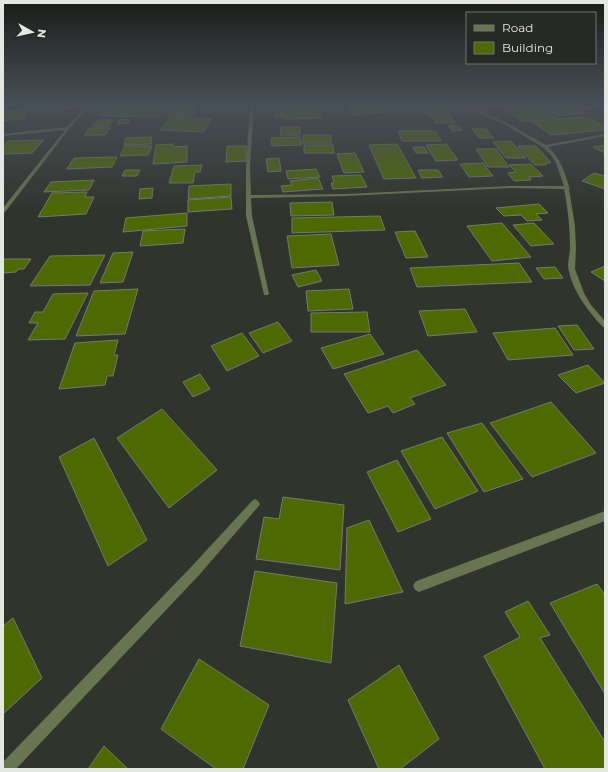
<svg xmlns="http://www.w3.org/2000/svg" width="608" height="772" viewBox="0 0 608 772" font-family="Montserrat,sans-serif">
<rect width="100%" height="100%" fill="#31332d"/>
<!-- building -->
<g fill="#4d6a00" stroke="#767973">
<polygon points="67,104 81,104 77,109 62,108"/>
<polygon points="195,104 194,115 169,117 171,105"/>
<polygon points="486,104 527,104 528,105 494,109"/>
<polygon points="558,104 566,104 584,113 560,116 541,106"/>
<polygon points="569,104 588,104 597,107 585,110"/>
<polygon points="395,105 402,111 353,115 347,109"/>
<polygon points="108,106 166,107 159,117 99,116"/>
<polygon points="307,106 307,108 318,108 321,118 285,119 285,117 276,117 275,112 284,112 284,109"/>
<polygon points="537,106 556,117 523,121 505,110"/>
<polygon points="442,107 450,115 428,116 421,108"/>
<polygon points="26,109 24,118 3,121 4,112"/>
<polygon points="431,116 450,116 455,123 436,123"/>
<polygon points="171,117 212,119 203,132 160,130"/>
<polygon points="587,117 605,127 605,130 551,135 531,121"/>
<polygon points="129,119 129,123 117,124 118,120"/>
<polygon points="99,120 113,120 107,127 92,126"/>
<polygon points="458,125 463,130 453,131 448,126"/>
<polygon points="281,127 300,127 300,135 280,135"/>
<polygon points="90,128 111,128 105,135 84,135"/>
<polygon points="472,129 486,129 494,138 479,138"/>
<polygon points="398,131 435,131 441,141 402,141"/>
<rect x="303" y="135" width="28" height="8"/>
<polygon points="152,137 151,144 124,145 126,138"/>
<polygon points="300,137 302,145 272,146 271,138"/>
<polygon points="44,140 32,153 3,154 3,146 8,141"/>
<polygon points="511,141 526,158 506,158 493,142"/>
<polygon points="173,144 173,147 187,146 187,162 153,164 156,145"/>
<polygon points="397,144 416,178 384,179 369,145"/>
<polygon points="446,144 458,160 436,161 426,145"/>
<polygon points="304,145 333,145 334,153 304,153"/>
<polygon points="604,145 605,146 605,153 593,147"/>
<polygon points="125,146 152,146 148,155 120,156"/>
<polygon points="227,146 246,146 246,161 226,162"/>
<polygon points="518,146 536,146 551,163 545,163 546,165 535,165"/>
<polygon points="413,147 424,147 428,153 416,153"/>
<polygon points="476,149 496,149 509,167 488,167"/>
<polygon points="355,153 364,172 344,173 337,154"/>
<polygon points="117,157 112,167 67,169 74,158"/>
<polygon points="279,158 281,171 268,172 266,159"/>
<polygon points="483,163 493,176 469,177 460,164"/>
<polygon points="531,164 543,176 529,177 531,180 514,181 508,173 516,172 509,165"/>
<polygon points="202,165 200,172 195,172 193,183 169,183 174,166"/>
<polygon points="316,169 320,177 288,179 286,171"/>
<polygon points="125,170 140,170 137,176 122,176"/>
<polygon points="418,170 438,170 443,177 422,178"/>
<polygon points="594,173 605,176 605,189 582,181"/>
<polygon points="361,175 367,187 333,189 331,183 334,183 332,176"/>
<polygon points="318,178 323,189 283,192 281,186 292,185 290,181"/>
<polygon points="94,180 89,190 44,192 51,182"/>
<polygon points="231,184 231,196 188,199 189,186"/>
<polygon points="153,188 152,198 139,199 140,189"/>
<polygon points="87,192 85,197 94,197 86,214 38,217 52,193"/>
<polygon points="231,197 232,209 188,212 188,200"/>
<polygon points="332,202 334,215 291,216 290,203"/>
<polygon points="539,204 548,213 536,214 542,220 527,221 521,215 504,216 496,208"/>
<polygon points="187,213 187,226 123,232 126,218"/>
<polygon points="380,216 385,230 292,233 292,218"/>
<polygon points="502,223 531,257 492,261 467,226"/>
<polygon points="534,223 554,244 531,246 513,225"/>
<polygon points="185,229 183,243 140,246 143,231"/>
<polygon points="415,231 428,257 406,258 395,232"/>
<polygon points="331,234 339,265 292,268 287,236"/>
<polygon points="133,252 123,282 100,283 113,253"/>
<polygon points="105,255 90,285 30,286 50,256"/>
<polygon points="3,259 31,259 24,269 18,269 16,272 3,273"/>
<polygon points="519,263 532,282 417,287 410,268"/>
<polygon points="605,266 605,281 591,272"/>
<polygon points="555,267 563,278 544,279 536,268"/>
<polygon points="316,270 322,281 298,287 292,275"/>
<polygon points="138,289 125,334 76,336 94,291"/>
<polygon points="349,289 353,309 308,311 306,291"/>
<polygon points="88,293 65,339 28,340 38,323 29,323 35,312 43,312 53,294"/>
<polygon points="465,309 477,332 428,336 419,311"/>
<polygon points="367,312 370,332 311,332 311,313"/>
<polygon points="278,322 292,341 263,353 249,333"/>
<polygon points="577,325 594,349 574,350 558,326"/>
<polygon points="555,328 573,355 508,360 493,333"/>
<polygon points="242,333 259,356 227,371 211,346"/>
<polygon points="370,334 384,354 333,369 321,348"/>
<polygon points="118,340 114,355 118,355 113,376 107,376 105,385 59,389 75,343"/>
<polygon points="417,350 446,385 410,398 415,404 393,413 388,406 368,413 344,374"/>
<polygon points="588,365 605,383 576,393 558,375"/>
<polygon points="200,374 210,389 193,397 183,382"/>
<polygon points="551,402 596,453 532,477 490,423"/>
<polygon points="162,409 217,470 169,508 117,438"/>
<polygon points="482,423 523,479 484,492 447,433"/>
<polygon points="442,437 478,491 435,509 401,451"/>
<polygon points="94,438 147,540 108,566 59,457"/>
<polygon points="397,460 431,519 398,532 367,472"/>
<polygon points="283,497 344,505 340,570 256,559 264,517 279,519"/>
<polygon points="369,520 403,592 345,604 347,528"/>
<polygon points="255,571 337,583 331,663 240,646"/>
<polygon points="597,584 605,595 605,694 550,603"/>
<polygon points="528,601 550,635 540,638 605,742 605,769 545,769 484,656 520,637 505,612"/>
<polygon points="13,618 42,678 3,714 3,626"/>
<polygon points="199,659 269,705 243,769 216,769 161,729"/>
<polygon points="399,665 439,739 400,769 379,769 348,700"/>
<polygon points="104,746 128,769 88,769"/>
</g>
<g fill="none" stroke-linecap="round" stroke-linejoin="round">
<!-- minor -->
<g fill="#677551" fill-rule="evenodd">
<polygon points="88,104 92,104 73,124 5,212 3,213 3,208 65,130 3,136 3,134 67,127"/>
<path d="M250,104h4l-4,62 1,29 95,-1 164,-8h54l-8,-23 -5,-8 -7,-7 -40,-24 -46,-20h6l43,19 39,22 59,-11v2l-57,11c12,10 17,25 21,40l1,1 -1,1 6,37 1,22 -1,21 9,24 7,12 14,16v6h-2c-16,-17 -32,-38 -35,-61 0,-6 2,-12 2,-18 0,-20 -2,-40 -6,-59l-54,-1 -164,8 -95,2 1,18 17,78 -1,1h-4l-18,-79v-50z"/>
<polygon points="255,499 258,501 260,504 258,507 200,574 16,769 3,769 3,762 192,566 252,501"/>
<polygon points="605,511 605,521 419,592 415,590 413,586 415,582 419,580"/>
</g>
</g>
<!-- sky -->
<linearGradient id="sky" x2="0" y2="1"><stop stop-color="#1b1c19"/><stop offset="0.49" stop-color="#485057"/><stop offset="1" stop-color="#485057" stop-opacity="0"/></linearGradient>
<rect width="608" height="212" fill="url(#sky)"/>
<!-- border -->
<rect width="608" height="772" fill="none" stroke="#e5e7e3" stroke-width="8"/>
<!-- legend -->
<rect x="466" y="12" width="130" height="52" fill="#272924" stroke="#737570"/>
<rect x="474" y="25" width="20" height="6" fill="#677551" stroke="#737570"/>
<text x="502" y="32" font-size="12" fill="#e5e7e3">Road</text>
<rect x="474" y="42" width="20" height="12" fill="#4d6a00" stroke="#737570"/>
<text x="502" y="52" font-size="12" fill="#e5e7e3">Building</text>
<!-- north arrow -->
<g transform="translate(32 32) rotate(98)" stroke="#272924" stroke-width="3" paint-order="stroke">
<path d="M0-3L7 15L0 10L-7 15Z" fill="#e5e7e3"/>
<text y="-6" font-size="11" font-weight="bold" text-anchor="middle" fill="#e5e7e3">N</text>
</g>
</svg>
